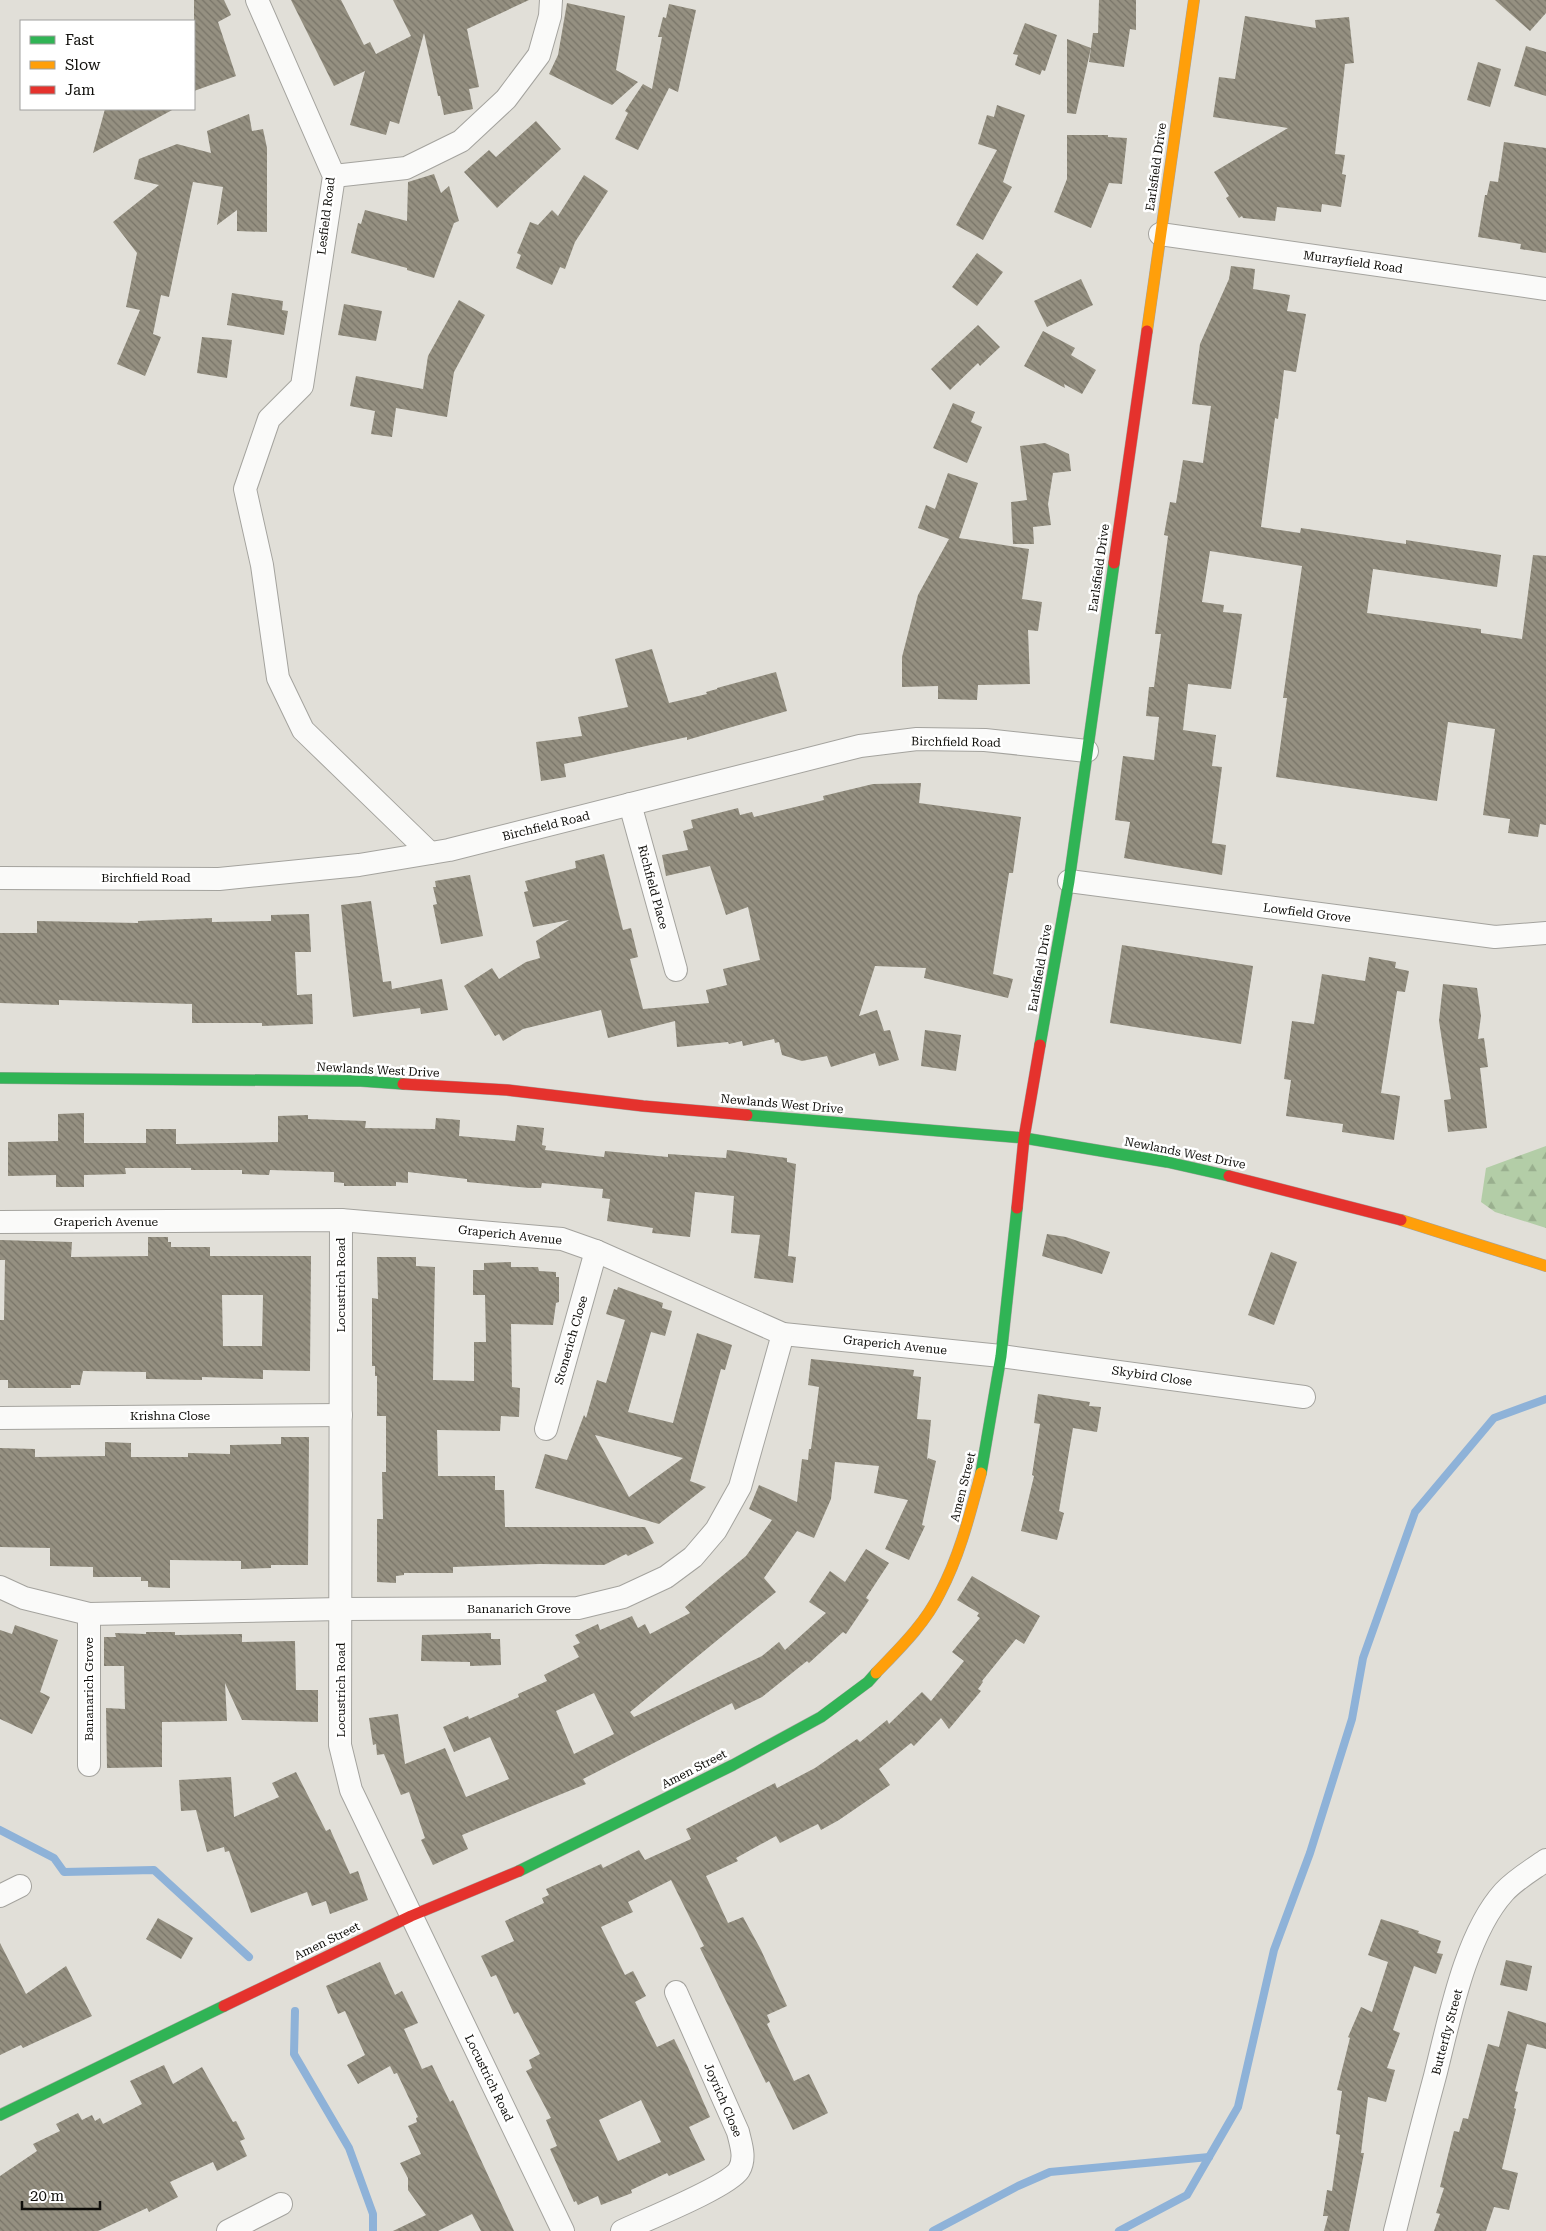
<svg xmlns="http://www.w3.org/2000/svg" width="1546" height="2231" viewBox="0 0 1546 2231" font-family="'Roboto Serif',serif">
<defs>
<pattern id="forest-firs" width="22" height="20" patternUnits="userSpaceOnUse" patternTransform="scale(1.25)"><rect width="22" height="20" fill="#b3cda7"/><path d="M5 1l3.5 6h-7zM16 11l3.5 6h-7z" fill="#99af8e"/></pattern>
<pattern id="building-back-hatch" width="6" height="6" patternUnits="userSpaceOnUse" patternTransform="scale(1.25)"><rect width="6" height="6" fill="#959081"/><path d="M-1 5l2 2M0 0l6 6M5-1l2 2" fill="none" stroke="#787468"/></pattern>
</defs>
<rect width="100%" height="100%" fill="#e1dfd8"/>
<!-- forest -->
<polygon fill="url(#forest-firs)" points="1546,1146 1546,1228 1495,1212 1481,1202 1486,1168"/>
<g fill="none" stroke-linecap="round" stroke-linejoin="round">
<!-- stream -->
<g stroke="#8eb2d8" stroke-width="8">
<polyline points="0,1830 54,1858 64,1872 154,1870 249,1957"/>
<polyline points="295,2011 294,2054 349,2148 373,2214 373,2231"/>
<polyline points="933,2231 1018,2186 1050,2172 1209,2157"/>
<polyline points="1119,2231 1187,2195 1238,2107 1274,1950 1310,1853 1352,1719 1363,1658 1415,1512 1494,1418 1546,1399"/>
</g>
</g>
<!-- building -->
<g fill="url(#building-back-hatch)" fill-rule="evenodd">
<polygon points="194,0 224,0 231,15 218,22 236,76 194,91"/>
<polygon points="291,0 341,0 364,45 370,42 376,54 411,36 393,0 529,0 467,29 479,87 469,89 473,109 444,115 440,96 438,96 424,33 399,124 390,121 386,135 350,125 365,71 334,86"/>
<polygon points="1099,0 1136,0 1136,30 1130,29 1124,67 1089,62 1093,33 1098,33"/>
<polygon points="1495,0 1546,0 1546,13 1530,31"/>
<polygon points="567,3 625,16 616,70 638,82 612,105 549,74 558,55"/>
<polygon points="669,4 696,10 678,92 669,88 638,150 615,139 628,113 625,111 643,84 652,89 662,37 658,37 663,17 666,18"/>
<polygon points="1245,16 1316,28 1315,20 1349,17 1354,63 1345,64 1335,154 1345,155 1342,174 1346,175 1341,207 1322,204 1321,212 1277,207 1275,221 1243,218 1242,216 1239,218 1226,198 1229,196 1214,172 1288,128 1213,117 1219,77 1235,79"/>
<polygon points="1025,23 1057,35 1045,71 1042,70 1040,75 1015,65 1018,55 1013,54"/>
<polygon points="1067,39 1091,48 1076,114 1067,113"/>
<polygon points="1526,46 1546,52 1546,96 1514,86"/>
<polygon points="1478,62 1501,69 1490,107 1467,100"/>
<polygon points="997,105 1025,115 1003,182 1012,187 983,240 956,225 997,150 978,144 987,115 994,117"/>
<polygon points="105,109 174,109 93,153"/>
<polygon points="249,114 252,131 263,129 267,148 267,232 237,231 237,210 217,225 223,187 193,182 169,297 161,295 153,334 161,337 145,376 117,364 140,310 126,307 137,253 113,222 159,185 134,179 139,159 177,144 211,153 207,131"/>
<polygon points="536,121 561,149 497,208 464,172 489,150 496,157"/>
<polygon points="1067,135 1108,135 1108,137 1127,138 1122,184 1109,183 1091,228 1054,212 1067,179"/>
<polygon points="1504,142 1546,148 1546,253 1520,249 1521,244 1478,237 1485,195 1487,195 1490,181 1498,182"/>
<polygon points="434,174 441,193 449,186 459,221 454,223 434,278 407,270 407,268 351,253 358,223 361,224 365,210 407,221 408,182"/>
<polygon points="584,175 608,191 575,242 565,269 560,267 552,285 516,268 521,255 517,253 530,222 538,225 552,210 558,216"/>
<polygon points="977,253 1003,272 977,306 952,287"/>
<polygon points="1231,266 1255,269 1253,289 1290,295 1287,311 1306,314 1296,372 1284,370 1278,419 1275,418 1261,527 1300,533 1301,528 1406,544 1406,540 1501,555 1497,587 1373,569 1367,613 1481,629 1481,633 1522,639 1533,555 1546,556 1546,825 1540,824 1538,837 1508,833 1510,819 1483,815 1495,729 1448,722 1437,801 1276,777 1287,698 1283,698 1302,566 1210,551 1202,602 1224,605 1223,612 1242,614 1231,689 1188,684 1183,730 1216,735 1212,766 1222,767 1212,843 1226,845 1222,875 1124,858 1130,822 1115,820 1123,756 1154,760 1159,717 1146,716 1149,687 1154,687 1161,634 1155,634 1168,536 1164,535 1170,502 1176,503 1183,460 1203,463 1211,406 1192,404 1200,344 1229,279"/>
<polygon points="1081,279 1093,305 1047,327 1034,301"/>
<polygon points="232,293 283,301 282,310 288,311 284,335 227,325"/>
<polygon points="459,300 485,315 454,372 447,417 396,408 392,437 371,434 375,411 350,406 356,376 423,389 428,356"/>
<polygon points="344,304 382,311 376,341 338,335"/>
<polygon points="978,325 1000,347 980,366 978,363 950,390 931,369"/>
<polygon points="1043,331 1075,348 1071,355 1096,370 1082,394 1064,384 1065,388 1024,366"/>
<polygon points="202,337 232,340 227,378 197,373"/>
<polygon points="953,403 975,412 971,422 982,427 967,463 933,448"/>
<polygon points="1045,443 1069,454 1071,471 1053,473 1048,504 1051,525 1033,527 1034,544 1013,544 1011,502 1027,500 1020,446"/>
<polygon points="948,473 978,483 959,538 1029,549 1022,599 1042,602 1038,631 1028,630 1030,684 978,685 977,700 938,699 938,686 902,687 902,657 918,595 949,539 918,528 926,505 935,509"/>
<polygon points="652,649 669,703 707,694 706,692 717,689 717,688 776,672 787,711 687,740 687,737 564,764 566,777 541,781 536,742 582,736 578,717 628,707 615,659"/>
<polygon points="921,783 919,803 1021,817 1013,873 1009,873 993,974 1013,979 1008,998 924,978 926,968 875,966 859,1016 877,1010 884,1031 890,1030 899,1060 879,1066 875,1053 831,1067 827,1056 802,1061 782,1055 779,1042 775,1043 774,1039 743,1046 742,1041 729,1044 728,1042 677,1047 675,1021 608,1038 601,1010 523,1029 503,1041 499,1034 495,1036 464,986 492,968 499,979 526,962 540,958 536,941 569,920 533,927 524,892 528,891 525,881 576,868 575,861 604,854 623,930 631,928 638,957 630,959 643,1009 709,1003 706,990 727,985 723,969 760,960 748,907 726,915 710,866 666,876 662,855 688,850 683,831 693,828 691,820 738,808 740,815 752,812 754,817 824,800 823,796 873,784"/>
<polygon points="470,875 483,936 441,944 433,905 437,904 433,887 436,887 435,881"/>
<polygon points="371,901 383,982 391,981 392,989 442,979 448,1010 421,1014 420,1008 353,1017 341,905"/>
<polygon points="309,914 311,952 295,952 297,995 312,994 313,1024 262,1026 262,1023 192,1023 192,1004 59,1000 59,1005 0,1003 0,933 37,933 37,921 138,923 138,921 212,918 212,922 271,921 271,915"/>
<polygon points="1122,945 1253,966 1241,1044 1110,1023"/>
<polygon points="1369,957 1396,962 1395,968 1409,971 1405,992 1397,991 1381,1093 1400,1096 1394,1140 1342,1132 1343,1124 1286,1116 1291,1080 1284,1079 1292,1021 1314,1024 1322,974 1365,981"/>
<polygon points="1443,984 1477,988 1481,1016 1478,1039 1484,1038 1488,1067 1480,1068 1487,1128 1448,1132 1444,1100 1451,1099 1439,1021"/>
<polygon points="925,1030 961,1035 956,1071 921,1066"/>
<polygon points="84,1113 84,1143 146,1143 146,1129 176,1129 176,1144 278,1142 278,1116 308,1115 308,1119 366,1121 365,1128 435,1129 436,1118 460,1120 459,1136 515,1141 517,1125 544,1128 542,1145 546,1146 545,1150 604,1157 605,1151 668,1157 668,1154 726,1158 727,1150 787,1158 787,1162 796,1164 788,1256 796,1257 793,1283 754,1278 760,1235 731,1233 734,1196 695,1192 690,1237 652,1233 653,1228 607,1221 610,1199 602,1198 603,1189 542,1183 541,1188 530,1188 467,1182 467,1179 408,1172 408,1183 396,1182 396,1186 344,1186 344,1183 334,1182 334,1172 270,1170 269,1175 242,1174 242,1170 191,1170 191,1168 125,1168 126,1174 84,1175 84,1187 56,1187 56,1175 8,1176 8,1142 58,1141 58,1114"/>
<polygon points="1047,1234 1066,1237 1110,1252 1102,1274 1042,1256"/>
<path d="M148,1237h20v5h3v5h39v9h101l-1,115 -47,-1v9l-61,-2v3l-56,-1v-7l-63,-1 -3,14h-9v3h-63v-8h-8v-60h4l1,-60h-5v-20l72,2 -1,15 77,-1zM222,1295h41l-1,51h-39z"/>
<polygon points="1271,1252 1297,1262 1274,1325 1248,1315"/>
<polygon points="377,1257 416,1257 416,1266 435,1267 433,1380 474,1381 474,1342 486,1342 485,1295 473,1295 473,1270 484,1270 484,1263 511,1262 511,1267 538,1267 539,1271 556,1272 556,1277 559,1277 559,1302 556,1303 553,1325 511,1324 512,1387 520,1388 519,1417 501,1416 500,1431 437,1430 438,1476 495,1476 495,1490 504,1490 505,1527 645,1527 654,1543 628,1556 626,1554 604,1565 540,1564 453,1567 453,1573 404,1573 404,1575 396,1576 396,1583 377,1582 377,1519 383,1519 382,1472 386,1472 386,1416 377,1416 377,1376 375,1376 375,1366 372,1366 372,1298 378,1299"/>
<path d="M618,1287l45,16 -1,5 10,3 -7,25 -14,-4 -23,80 45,11 24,-90 35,12 -7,25 -4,-1 -31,112 16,6 -47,37 -124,-36 10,-34 22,6 17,-45 2,3 11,-38 9,3 19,-63 -19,-6 8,-25 3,1zM595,1435l88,23 -54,39z"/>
<path d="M811,1359l103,11 -1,6 8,1 -4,42 14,1 -4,40 1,-2 8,3 -14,64 3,1 -16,34 -24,-11 23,-49 -34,-7 5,-27 -44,-4 -4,37 -17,39 -17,-7 -33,47 12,14 -146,120 4,5 128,-61 17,-14 6,8 41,-37 -17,-11 21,-31 15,11 21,-33 23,14 -23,35 3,2 -23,34 -3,-2 -34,31 -2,-2 -45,36 -27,13 -3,-7 -149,76 3,5 -124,51 6,14 -35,16 -12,-25 4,-2 -16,-46 -8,3 -17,-41 -7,1 -1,-11 -3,1 -4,-27 29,-4 7,50 40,-16 21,49 43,-18 -19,-42 -36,15 -11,-25 25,-11 1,3 50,-22 -1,-3 29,-13 -3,-6 35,-18 -6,-11 7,-3 -5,-8 23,-11 2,6 32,-14 6,12 7,-4 5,10 40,-21 -5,-6 61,-51 26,-36 -23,-11 10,-24 38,17 5,-43 6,1 1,-11h2l8,-62 -11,-2zM594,1693l20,41 -40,20 -18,-43z"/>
<polygon points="1038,1394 1090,1402 1089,1406 1101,1407 1097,1432 1073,1428 1059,1511 1064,1513 1057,1540 1021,1531 1034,1476 1032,1475 1040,1424 1034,1423"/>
<polygon points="281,1437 309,1437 308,1565 271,1565 271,1568 241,1569 241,1561 170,1560 170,1588 148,1587 148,1581 141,1581 141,1577 93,1577 93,1567 50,1566 50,1548 0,1547 0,1448 35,1449 35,1457 105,1456 105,1442 131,1443 131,1457 188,1457 188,1453 230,1454 230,1445 281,1444"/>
<path d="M972,1576l68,40 -16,28 -8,-5 -34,42 1,1 -5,7 3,2 -32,38 -8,-11 -27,28 -3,-3 -32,26 11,16 -51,35 -18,10 -3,-6 -38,19 -4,-7 -40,22 2,3 -32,15 22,47 15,-6 18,33 26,56 -20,9 3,7 -3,2 27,57 15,-7 19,39 -35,17 -24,-49 -3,2 -66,-135 4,-2 -33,-66 -43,22 5,10 -32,15 24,48 8,-4 13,25 -11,6 22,45 17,-8 13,26 23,52 -21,10 16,33 -36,16 -2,-3 -36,17 1,3 -31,12 -3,-9 -20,9 -2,-4 -2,1 -24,-53 7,-3 -11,-26 5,-2 -25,-47 6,-3 -3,-8 11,-6 -22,-42 -4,2 -18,-39 -5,2 -10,-21 33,-15 -9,-20 39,-18 -2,-5 7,-3 -3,-6 55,-25 2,4 36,-18 6,10 46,-21 -5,-10 89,-46 2,5 38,-20 42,-29 3,3 27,-22 2,4 33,-32 9,9 33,-40 -12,-9 28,-34 -3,-2 2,-3 -22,-13zM641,2100l20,42 -43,19 -19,-41z"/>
<polygon points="15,1625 58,1640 40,1692 50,1697 32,1734 0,1719 0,1630 12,1634"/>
<polygon points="146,1632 175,1632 175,1635 242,1634 242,1642 295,1641 296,1690 318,1690 318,1722 242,1720 225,1683 227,1721 162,1722 162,1767 107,1768 106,1708 125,1709 124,1666 104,1666 104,1637 116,1637 115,1633 146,1634"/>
<polygon points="491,1633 491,1639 500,1639 501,1665 470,1666 470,1662 421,1661 422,1635"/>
<polygon points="296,1772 326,1831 330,1829 350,1874 358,1871 368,1900 330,1914 326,1901 312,1906 307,1892 251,1913 229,1851 225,1852 224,1847 207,1852 196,1810 181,1811 179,1780 231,1777 234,1817 279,1797 272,1783"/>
<polygon points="158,1918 193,1938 181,1959 146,1939"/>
<polygon points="1381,1919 1419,1931 1418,1933 1441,1941 1437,1953 1443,1954 1436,1974 1414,1966 1393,2030 1400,2033 1387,2068 1395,2070 1386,2102 1368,2097 1361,2153 1364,2153 1349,2231 1324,2231 1328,2216 1323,2216 1327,2190 1332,2191 1340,2135 1336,2134 1342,2091 1337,2090 1350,2038 1348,2037 1361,2007 1372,2012 1388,1962 1368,1955"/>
<polygon points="0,1943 26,1994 66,1966 92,2016 23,2048 21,2045 0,2055"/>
<polygon points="1506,1960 1532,1966 1527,1991 1500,1985"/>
<polygon points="380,1962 395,1995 402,1991 418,2023 404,2029 422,2069 432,2065 450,2102 453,2100 514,2231 481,2231 472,2214 438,2231 393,2231 426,2215 408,2190 408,2178 400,2163 421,2154 408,2126 417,2122 416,2118 418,2117 397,2073 394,2074 390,2066 358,2084 347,2065 365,2055 345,2011 338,2014 326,1986"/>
<polygon points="1508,2011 1546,2023 1546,2049 1527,2044 1515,2091 1518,2092 1514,2108 1516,2109 1502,2169 1518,2173 1509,2210 1494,2207 1486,2231 1434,2231 1440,2214 1436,2213 1444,2188 1440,2187 1454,2131 1459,2132 1463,2118 1468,2119 1488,2044 1499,2047"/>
<polygon points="164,2065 173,2084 202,2067 233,2122 236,2121 245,2139 240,2141 247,2156 217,2171 213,2162 170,2182 178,2197 149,2212 147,2208 98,2231 0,2231 0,2176 37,2151 33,2144 60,2131 56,2124 78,2113 82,2120 92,2115 95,2121 100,2118 103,2124 142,2104 130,2081"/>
</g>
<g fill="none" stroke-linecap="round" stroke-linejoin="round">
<!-- street casing -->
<g stroke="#a4a39e" stroke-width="24">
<g id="street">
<polyline points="257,0 334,176 302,386 269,419 245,489 262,565 278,678 303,730 430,853"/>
<polyline points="334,176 406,168 461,141 506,99 539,55 550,16 551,0"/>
<polyline points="1160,234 1546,289"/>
<polyline points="630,804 676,970"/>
<polyline points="0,878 219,879 359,865 449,850 860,746 917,739 985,740 1087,751"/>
<polyline points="1069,881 1495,937 1546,933"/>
<polyline points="341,1220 340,1745 351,1790 563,2231"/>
<polyline points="0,1222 341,1220 562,1239 596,1251 783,1334 1001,1356 1304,1397"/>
<polyline points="0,1418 341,1415"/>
<polyline points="546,1429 596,1251"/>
<polyline points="0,1587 24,1598 89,1614 341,1609 578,1608 623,1597 666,1577 693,1557 716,1530 740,1487 783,1334"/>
<polyline points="89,1614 89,1765"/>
<polyline points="0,1896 20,1886"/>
<polyline points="228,2231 281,2204"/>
<path d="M622,2231c23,-11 106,-44 117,-61 7,-12 2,-25 -1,-38l-62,-140"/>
<path d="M1395,2231c13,-52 26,-103 40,-155 14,-55 30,-141 69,-184 12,-13 28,-22 42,-32"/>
</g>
</g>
<!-- fast casing -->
<g stroke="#a4a39e" stroke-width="12">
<g id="fast">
<polyline points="1040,1045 1069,881 1114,563"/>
<polyline points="0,1078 361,1081 403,1084"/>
<polyline points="747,1115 1024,1138 1167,1162 1229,1176"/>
<polyline points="981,1473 1001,1356 1017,1208"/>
<polyline points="519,1871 733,1765 821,1717 868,1682 876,1673"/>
<polyline points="0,2115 224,2006"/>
</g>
</g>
<!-- slow casing -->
<g stroke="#a4a39e" stroke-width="12">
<g id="slow">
<polyline points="1147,331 1194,0"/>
<polyline points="1401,1220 1546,1266"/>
<path d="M876,1673c23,-24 49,-49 64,-80 20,-38 30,-79 41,-120"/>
</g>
</g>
<!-- jam casing -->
<g stroke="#a4a39e" stroke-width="12">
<g id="jam">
<polyline points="1114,563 1147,331"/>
<polyline points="403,1084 507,1090 643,1106 747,1115"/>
<polyline points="1229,1176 1401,1220"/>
<polyline points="1017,1208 1024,1138 1040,1045"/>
<polyline points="224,2006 411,1916 519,1871"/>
</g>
</g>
<!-- street -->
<use href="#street" stroke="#fafaf9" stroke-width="22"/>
<!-- fast -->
<use href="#fast" stroke="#30b455" stroke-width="11"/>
<!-- slow -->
<use href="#slow" stroke="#ff9f0a" stroke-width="11"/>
<!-- jam -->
<use href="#jam" stroke="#e5322d" stroke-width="11"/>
</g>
<g text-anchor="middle" stroke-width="5" stroke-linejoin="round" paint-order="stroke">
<!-- street labels -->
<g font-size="12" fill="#0f0e0a" stroke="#fff">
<text transform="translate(1156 167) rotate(-82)" y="4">Earlsfield Drive</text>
<text transform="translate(326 216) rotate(-83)" y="4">Lesfield Road</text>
<text transform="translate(1353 262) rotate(8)" y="4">Murrayfield Road</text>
<text transform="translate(1099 568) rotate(-82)" y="4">Earlsfield Drive</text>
<text transform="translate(956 742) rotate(1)" y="4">Birchfield Road</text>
<text transform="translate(546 826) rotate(-14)" y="4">Birchfield Road</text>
<text x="146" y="882">Birchfield Road</text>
<text transform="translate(653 887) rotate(75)" y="4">Richfield Place</text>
<text transform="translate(1307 913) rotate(7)" y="4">Lowfield Grove</text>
<text transform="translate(1040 968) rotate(-80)" y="4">Earlsfield Drive</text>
<text transform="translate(378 1070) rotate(3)" y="4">Newlands West Drive</text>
<text transform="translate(782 1104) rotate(5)" y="4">Newlands West Drive</text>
<text transform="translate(1185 1153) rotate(11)" y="4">Newlands West Drive</text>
<text x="106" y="1226">Graperich Avenue</text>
<text transform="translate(510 1235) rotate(6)" y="4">Graperich Avenue</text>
<text transform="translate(341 1285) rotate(-90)" y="4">Locustrich Road</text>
<text transform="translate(571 1340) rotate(-74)" y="4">Stonerich Close</text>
<text transform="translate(895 1345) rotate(6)" y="4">Graperich Avenue</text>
<text transform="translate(1152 1376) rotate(8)" y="4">Skybird Close</text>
<text x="170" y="1420">Krishna Close</text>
<text transform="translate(963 1487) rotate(-76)" y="4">Amen Street</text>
<text x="519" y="1613">Bananarich Grove</text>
<text transform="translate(89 1689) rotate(-90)" y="4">Bananarich Grove</text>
<text transform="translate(341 1690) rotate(-90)" y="4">Locustrich Road</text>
<text transform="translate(694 1769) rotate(-27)" y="4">Amen Street</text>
<text transform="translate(327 1941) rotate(-26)" y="4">Amen Street</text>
<text transform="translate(1447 2032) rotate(-75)" y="4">Butterfly Street</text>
<text transform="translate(489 2078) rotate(64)" y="4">Locustrich Road</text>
<text transform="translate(723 2100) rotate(67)" y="4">Joyrich Close</text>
</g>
</g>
<!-- legend -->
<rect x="20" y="20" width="175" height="90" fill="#ffffff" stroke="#9f9f9d"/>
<rect x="30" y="36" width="25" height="8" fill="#30b455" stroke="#9f9f9d"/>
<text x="65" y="45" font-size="15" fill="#0f0e0a">Fast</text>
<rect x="30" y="61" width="25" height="8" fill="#ff9f0a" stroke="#9f9f9d"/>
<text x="65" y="70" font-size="15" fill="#0f0e0a">Slow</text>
<rect x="30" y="86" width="25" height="8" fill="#e5322d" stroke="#9f9f9d"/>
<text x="65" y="95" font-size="15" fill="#0f0e0a">Jam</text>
<!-- scale -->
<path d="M22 2201v8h78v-8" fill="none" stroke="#0f0e0a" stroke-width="2.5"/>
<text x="30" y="2201" font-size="15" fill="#0f0e0a" stroke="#ffffff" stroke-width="4" paint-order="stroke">20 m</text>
</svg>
